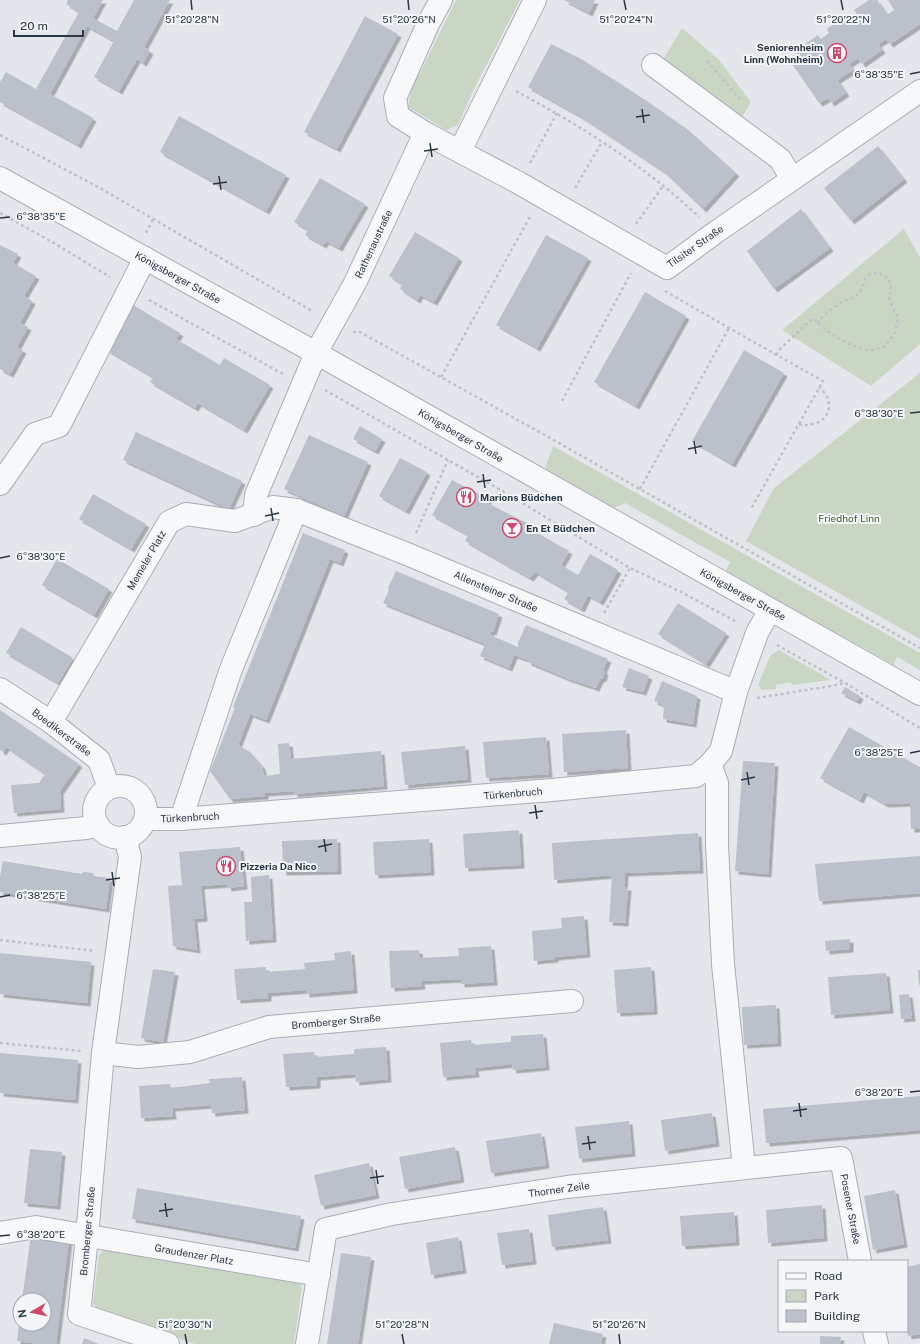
<svg xmlns="http://www.w3.org/2000/svg" width="920" height="1344" viewBox="0 0 920 1344" font-family="'Public Sans',sans-serif">
<defs>
<filter id="shadow"><feDropShadow dx="3.5" dy="3.5" stdDeviation="0" flood-color="#0004"/></filter>
</defs>
<rect width="100%" height="100%" fill="#e3e7ec"/>
<!-- green -->
<g fill="#cad6c4">
<polygon points="456,0 520,0 472,93 458,125 446,130 408,107 412,85 421,71"/>
<polygon points="682,28 719,60 751,102 742,117 696,86 664,58"/>
<polygon points="904,229 920,258 920,344 871,386 782,330"/>
<polygon points="920,373 920,639 746,541 774,488"/>
<polygon points="553,446 920,653 920,670 897,657 894,665 726,571 730,562 625,503 614,508 545,468"/>
<polygon points="779,650 831,680 792,685 791,682 776,685 776,689 762,690 758,685 770,656"/>
<polygon points="104,1249 293,1280 302,1286 294,1344 195,1344 98,1311 93,1303 99,1255"/>
</g>
<!-- building -->
<g fill="#bac1ca" filter="url(#shadow)">
<polygon points="68,0 103,0 93,18 117,31 134,0 170,0 144,47 150,51 143,63 137,59 119,91 94,77 114,41 87,26 50,94 93,118 78,145 0,102 0,82 6,72 36,89 79,12 66,4"/>
<polygon points="564,0 595,0 589,13"/>
<polygon points="869,0 877,0 887,15 894,10 888,0 920,0 920,24 890,44 886,39 878,44 882,50 862,64 858,58 849,64 853,70 837,80 846,93 831,103 828,98 819,103 790,61 798,56 795,51 818,35 821,39 829,33 827,29 845,16 848,20 857,14 854,10"/>
<polygon points="365,16 398,34 337,149 304,132"/>
<polygon points="551,44 583,60 644,99 687,129 736,173 703,209 663,171 580,116 528,87"/>
<polygon points="179,116 286,175 266,211 160,152"/>
<polygon points="878,146 904,179 851,221 824,188"/>
<polygon points="320,178 365,204 339,248 326,241 323,245 305,235 308,230 294,222"/>
<polygon points="801,209 830,248 774,289 747,251"/>
<polygon points="415,232 459,258 434,302 420,295 417,300 400,289 402,284 389,276"/>
<polygon points="546,235 588,258 537,348 496,325"/>
<polygon points="0,245 18,254 13,263 36,276 24,296 32,301 20,323 28,327 17,347 23,350 10,374 0,369"/>
<polygon points="645,292 686,316 636,406 594,382"/>
<polygon points="133,305 180,333 176,339 220,365 224,358 270,385 244,430 198,403 195,408 150,382 153,377 107,350"/>
<polygon points="744,350 784,373 732,464 692,441"/>
<polygon points="360,426 382,439 375,451 353,439"/>
<polygon points="136,432 242,481 229,509 123,460"/>
<polygon points="309,435 368,462 344,516 284,489"/>
<polygon points="400,458 427,472 406,511 379,496"/>
<polygon points="452,480 489,499 487,503 535,527 534,531 569,551 561,565 578,575 590,554 618,570 600,602 588,595 581,609 564,599 569,592 535,572 530,578 465,541 468,535 432,515"/>
<polygon points="93,494 146,524 131,549 79,519"/>
<polygon points="303,533 345,550 340,563 330,559 266,720 250,714 238,745 250,752 262,766 264,776 280,774 278,744 289,743 291,759 381,751 384,786 294,794 294,791 265,793 265,796 230,799 210,771 235,708 233,707"/>
<polygon points="57,559 109,589 94,615 42,585"/>
<polygon points="396,571 499,614 493,632 491,631 490,635 518,647 518,643 526,625 608,659 603,670 605,672 603,678 600,679 596,688 569,679 528,662 528,660 514,655 509,668 480,656 485,644 383,603 389,590 388,588"/>
<polygon points="678,603 726,633 706,664 658,634"/>
<polygon points="21,627 73,658 58,683 6,653"/>
<polygon points="629,668 649,676 643,692 622,687"/>
<polygon points="662,681 697,696 693,724 663,719 664,705 654,701"/>
<polygon points="845,687 860,696 857,701 841,693"/>
<polygon points="0,710 79,764 60,791 61,809 14,813 11,785 39,783 45,774 6,747 3,752 0,750"/>
<polygon points="849,727 920,767 920,829 911,829 910,803 885,804 864,792 860,800 820,778"/>
<polygon points="626,730 628,768 564,772 562,734"/>
<polygon points="546,737 549,774 486,778 483,742"/>
<polygon points="465,746 468,779 405,785 401,752"/>
<polygon points="743,761 775,763 768,874 735,871"/>
<polygon points="519,830 521,865 465,868 463,834"/>
<polygon points="698,833 700,870 625,873 624,887 628,887 625,923 609,922 612,875 554,880 552,843"/>
<polygon points="337,839 338,871 283,872 282,841"/>
<polygon points="429,839 431,872 375,875 373,842"/>
<polygon points="240,847 244,886 228,888 227,884 201,886 204,918 194,919 197,950 173,946 168,886 182,885 179,852"/>
<polygon points="920,856 920,893 819,901 815,864"/>
<polygon points="3,861 82,874 83,872 94,873 93,876 110,878 106,909 0,892 0,877"/>
<polygon points="269,875 273,939 246,941 244,902 252,902 251,877"/>
<polygon points="584,916 587,954 555,957 555,959 534,961 532,931 562,928 561,918"/>
<polygon points="850,939 850,949 826,951 825,941"/>
<polygon points="491,946 494,982 461,984 461,979 421,981 422,986 391,988 389,951 419,950 420,958 459,956 458,948"/>
<polygon points="351,951 354,990 306,994 306,990 268,993 268,998 237,1000 234,969 266,967 266,972 305,969 304,963 335,960 334,953"/>
<polygon points="0,953 91,962 87,1003 0,994"/>
<polygon points="651,967 654,1011 617,1013 614,970"/>
<polygon points="153,969 175,972 163,1042 141,1038"/>
<polygon points="918,970 920,970 920,985 919,985"/>
<polygon points="886,973 890,1010 831,1015 828,977"/>
<polygon points="909,994 912,1018 901,1019 899,995"/>
<polygon points="776,1005 778,1043 744,1045 742,1007"/>
<polygon points="543,1034 546,1067 513,1070 512,1064 475,1068 476,1074 443,1077 440,1043 471,1040 472,1045 511,1042 511,1036"/>
<polygon points="386,1047 388,1079 356,1082 355,1074 317,1077 317,1085 286,1087 283,1054 314,1052 315,1057 354,1054 354,1049"/>
<polygon points="0,1053 78,1060 75,1100 0,1093"/>
<polygon points="242,1077 245,1110 212,1113 211,1105 172,1108 173,1116 141,1118 139,1086 170,1084 171,1088 210,1083 209,1079"/>
<polygon points="920,1096 920,1130 766,1143 763,1109"/>
<polygon points="712,1113 716,1143 665,1151 661,1120"/>
<polygon points="629,1121 632,1153 579,1159 575,1127"/>
<polygon points="541,1133 546,1165 491,1173 486,1141"/>
<polygon points="455,1147 461,1179 405,1189 399,1157"/>
<polygon points="30,1149 62,1152 57,1206 24,1203"/>
<polygon points="369,1163 376,1195 321,1206 314,1175"/>
<polygon points="137,1188 301,1216 295,1248 132,1219"/>
<polygon points="895,1190 904,1244 873,1250 864,1196"/>
<polygon points="822,1205 824,1238 768,1243 766,1210"/>
<polygon points="603,1207 608,1240 552,1247 548,1215"/>
<polygon points="734,1212 736,1242 682,1246 680,1216"/>
<polygon points="529,1229 533,1261 502,1265 497,1233"/>
<polygon points="31,1235 69,1240 56,1344 40,1344 17,1341 19,1324 44,1324 44,1300 22,1300"/>
<polygon points="458,1237 463,1270 431,1275 426,1243"/>
<polygon points="341,1253 371,1257 358,1344 327,1344"/>
<polygon points="920,1264 920,1334 908,1336 907,1329 907,1267"/>
<polygon points="554,1323 603,1334 601,1344 549,1344"/>
<polygon points="820,1336 841,1337 840,1344 820,1344"/>
<polygon points="84,1338 99,1344 82,1344"/>
</g>
<g fill="none" stroke-linecap="round" stroke-linejoin="round">
<!-- minor casing -->
<g stroke="#a8aeb7" stroke-width="24">
<g id="minor">
<polyline points="441,0 428,24 395,98 398,116 425,133 519,183 667,268 716,232 920,91"/>
<polyline points="653,65 780,159 792,179"/>
<polyline points="460,151 535,0"/>
<polyline points="0,178 316,353 920,694"/>
<polyline points="0,484 35,434 59,426 145,258"/>
<polyline points="254,515 256,495 316,353 355,283 425,133"/>
<polyline points="0,689 51,722 99,760 109,788"/>
<polyline points="51,722 169,522 186,514 235,521 273,507 296,510 407,554 736,692"/>
<polyline points="710,764 717,783 717,845 723,964 744,1167"/>
<circle cx="120" cy="812" r="26"/>
<polyline points="145,819 181,819 552,790 696,776 710,764 721,751 736,692 757,633 770,610"/>
<polyline points="181,819 231,669 296,510"/>
<polyline points="0,836 86,828 98,825"/>
<polyline points="125,837 130,857 103,1053 87,1236 79,1314 168,1344"/>
<polyline points="103,1053 138,1057 190,1052 269,1027 572,1001"/>
<polyline points="0,1233 36,1227 319,1275"/>
<polyline points="874,1331 877,1344"/>
<polyline points="307,1344 326,1229 392,1214 567,1187 841,1158 860,1261"/>
</g>
</g>
<!-- path -->
<g stroke="#bdc2c7" stroke-width="2.5" stroke-dasharray="3 3" stroke-linecap="butt">
<polyline points="707,61 740,99"/>
<path d="M516,91c65,35 129,75 183,126"/>
<polyline points="0,135 100,188 312,311"/>
<polyline points="530,163 557,113"/>
<polyline points="575,188 602,142"/>
<polyline points="0,213 54,243 110,277"/>
<polyline points="636,224 663,186"/>
<polyline points="146,233 153,219"/>
<polyline points="665,291 729,328 823,381 752,507 749,505"/>
<polyline points="149,300 283,374"/>
<polyline points="353,332 360,332 543,434 920,648"/>
<path d="M776,355l4,-6 33,-31c12,13 38,30 55,32 5,1 11,-2 16,-3l11,-14 3,-15 -9,-19 2,-10 -2,-10c-5,-4 -11,-8 -18,-5 -8,3 -7,14 -13,20 -4,4 -9,5 -14,7 -10,5 -20,14 -27,22"/>
<polyline points="441,377 531,215"/>
<polyline points="325,390 499,489 630,568 679,591 737,622"/>
<polyline points="562,401 631,273"/>
<path d="M799,424c5,2 8,1 13,0 19,-2 23,-26 7,-36"/>
<polyline points="640,489 729,328"/>
<polyline points="416,533 448,460"/>
<polyline points="604,613 630,568"/>
<polyline points="777,645 845,683 920,728"/>
<polyline points="757,698 831,686 845,683"/>
<polyline points="0,940 95,951"/>
<polyline points="0,1043 81,1051"/>
</g>
<!-- minor -->
<use href="#minor" stroke="#f6f8fa" stroke-width="22"/>
</g>
<!-- ticks -->
<path fill="none" stroke="#2b3645" stroke-width="1.5" d="M191,0l1,10M408,0l1,10M624,0l2,10M841,0l2,10M910,74l10,-2M642,109l2,14M636,117l14,-2M430,143l2,14M424,151l14,-2M219,176l2,14M213,184l14,-2M0,218l10,-1M910,413l10,-1M694,441l2,13M688,449l14,-3M483,474l2,14M477,482l14,-2M271,508l2,13M265,516l14,-3M0,558l10,-2M910,753l10,-2M747,772l2,13M741,780l14,-3M535,805l2,14M529,813l14,-2M324,839l2,13M318,847l14,-3M112,872l2,14M106,880l14,-2M0,897l10,-2M910,1092l10,-1M799,1103l2,14M793,1111l14,-2M588,1136l2,14M582,1144l14,-2M376,1170l2,14M370,1178l14,-2M165,1203l2,14M159,1211l14,-2M0,1236l10,-1M185,1334l2,10M402,1334l2,10M619,1334l1,10"/>
<!-- icons -->
<defs>
<g id="building-ring" transform="scale(1)"><circle r="9.5" fill="#f3f6f9" stroke="#d14868" stroke-width="1.5"/><path d="M-4-6H4V6H1V3H-1V6H-4ZM-2.5-4.3h1.7v1.8h-1.7ZM.8-4.3h1.7v1.8H.8ZM-2.5-1h1.7V.8h-1.7ZM.8-1h1.7V.8H.8Z" fill="#d14868"/></g>
<g id="restaurant-ring" transform="scale(1)"><circle r="9.5" fill="#f3f6f9" stroke="#d14868" stroke-width="1.5"/><path d="M-5-6h1v4h1v-4h1v4h1v-4h1v5L-1.5 .5V6h-2V.5L-5-1ZM5-6V6H3V1.5H1.5Q1.5-4 5-6Z" fill="#d14868"/></g>
<g id="bar-ring" transform="scale(1)"><circle r="9.5" fill="#f3f6f9" stroke="#d14868" stroke-width="1.5"/><path d="M-6-5H6L.8 .8V4.5H3.5V6h-7V4.5H-.8V.8Z" fill="#d14868"/></g>
</defs>
<g fill-rule="evenodd">
<use href="#building-ring" x="837" y="53"/>
<use href="#restaurant-ring" x="466" y="497"/>
<use href="#bar-ring" x="512" y="528"/>
<use href="#restaurant-ring" x="226" y="866"/>
</g>
<g text-anchor="middle" stroke-width="4" stroke-linejoin="round" paint-order="stroke">
<!-- poi labels -->
<g font-size="10" font-weight="bold" fill="#2b3645" stroke="#f3f6f9" text-anchor="start">
<text x="823" y="51" text-anchor="end">Seniorenheim<tspan x="823" dy="12">Linn (Wohnheim)</tspan></text>
<text x="480" y="501">Marions Büdchen</text>
<text x="526" y="532">En Et Büdchen</text>
<text x="240" y="870">Pizzeria Da Nico</text>
</g>
<!-- street labels -->
<g font-size="10" fill="#2b3645" stroke="#f3f6f9">
<text transform="translate(373 244) rotate(-65)" y="4">Rathenaustraße</text>
<text transform="translate(695 246) rotate(-35)" y="4">Tilsiter Straße</text>
<text transform="translate(178 277) rotate(29)" y="4">Königsberger Straße</text>
<text transform="translate(461 435) rotate(30)" y="4">Königsberger Straße</text>
<text transform="translate(146 560) rotate(-60)" y="4">Memeler Platz</text>
<text transform="translate(496 591) rotate(23)" y="4">Allensteiner Straße</text>
<text transform="translate(743 594) rotate(29)" y="4">Königsberger Straße</text>
<text transform="translate(62 732) rotate(37)" y="4">Boedikerstraße</text>
<text transform="translate(513 793) rotate(-5)" y="4">Türkenbruch</text>
<text transform="translate(190 817) rotate(-3)" y="4">Türkenbruch</text>
<text transform="translate(336 1021) rotate(-5)" y="4">Bromberger Straße</text>
<text transform="translate(559 1189) rotate(-8)" y="4">Thorner Zeile</text>
<text transform="translate(851 1209) rotate(79)" y="4">Posener Straße</text>
<text transform="translate(87 1231) rotate(-85)" y="4">Bromberger Straße</text>
<text transform="translate(194 1254) rotate(10)" y="4">Graudenzer Platz</text>
</g>
<!-- park labels -->
<g font-size="10" fill="#436137" stroke="#f3f6f9">
<text x="849" y="522">Friedhof Linn</text>
</g>
</g>
<g font-size="10" text-anchor="middle" fill="#2b3645" stroke="#f3f6f9" stroke-width="4" stroke-linejoin="round" paint-order="stroke">
<text x="843" y="23">51°20'22"N</text>
<text x="192" y="23">51°20'28"N</text>
<text x="409" y="23">51°20'26"N</text>
<text x="626" y="23">51°20'24"N</text>
<text x="879" y="78">6°38'35"E</text>
<text x="41" y="220">6°38'35"E</text>
<text x="879" y="417">6°38'30"E</text>
<text x="41" y="560">6°38'30"E</text>
<text x="879" y="756">6°38'25"E</text>
<text x="41" y="899">6°38'25"E</text>
<text x="879" y="1096">6°38'20"E</text>
<text x="41" y="1238">6°38'20"E</text>
<text x="185" y="1328">51°20'30"N</text>
<text x="402" y="1328">51°20'28"N</text>
<text x="619" y="1328">51°20'26"N</text>
</g>
<!-- legend -->
<rect x="778" y="1260" width="130" height="72" fill="#f3f6f9" stroke="#a3a9b1"/>
<rect x="786" y="1273" width="20" height="6" fill="#f6f8fa" stroke="#a3a9b1"/>
<text x="814" y="1280" font-size="12" fill="#2b3645">Road</text>
<rect x="786" y="1290" width="20" height="12" fill="#cad6c4" stroke="#a3a9b1"/>
<text x="814" y="1300" font-size="12" fill="#2b3645">Park</text>
<rect x="786" y="1310" width="20" height="12" fill="#bac1ca" stroke="#a3a9b1"/>
<text x="814" y="1320" font-size="12" fill="#2b3645">Building</text>
<!-- north arrow -->
<g transform="translate(32 1312) rotate(261)"><circle r="19" fill="#f3f6f9" stroke="#a3a9b1"/>
<path d="M0-3L7 15L0 10L-7 15Z" fill="#d14868"/>
<text y="-6" font-size="11" font-weight="bold" text-anchor="middle" fill="#2b3645">N</text>
</g>
<!-- scale -->
<path d="M14 30v6h69v-6" fill="none" stroke="#2b3645" stroke-width="2"/>
<text x="20" y="30" font-size="12" fill="#2b3645" stroke="#f3f6f9" stroke-width="3" paint-order="stroke">20 m</text>
</svg>
